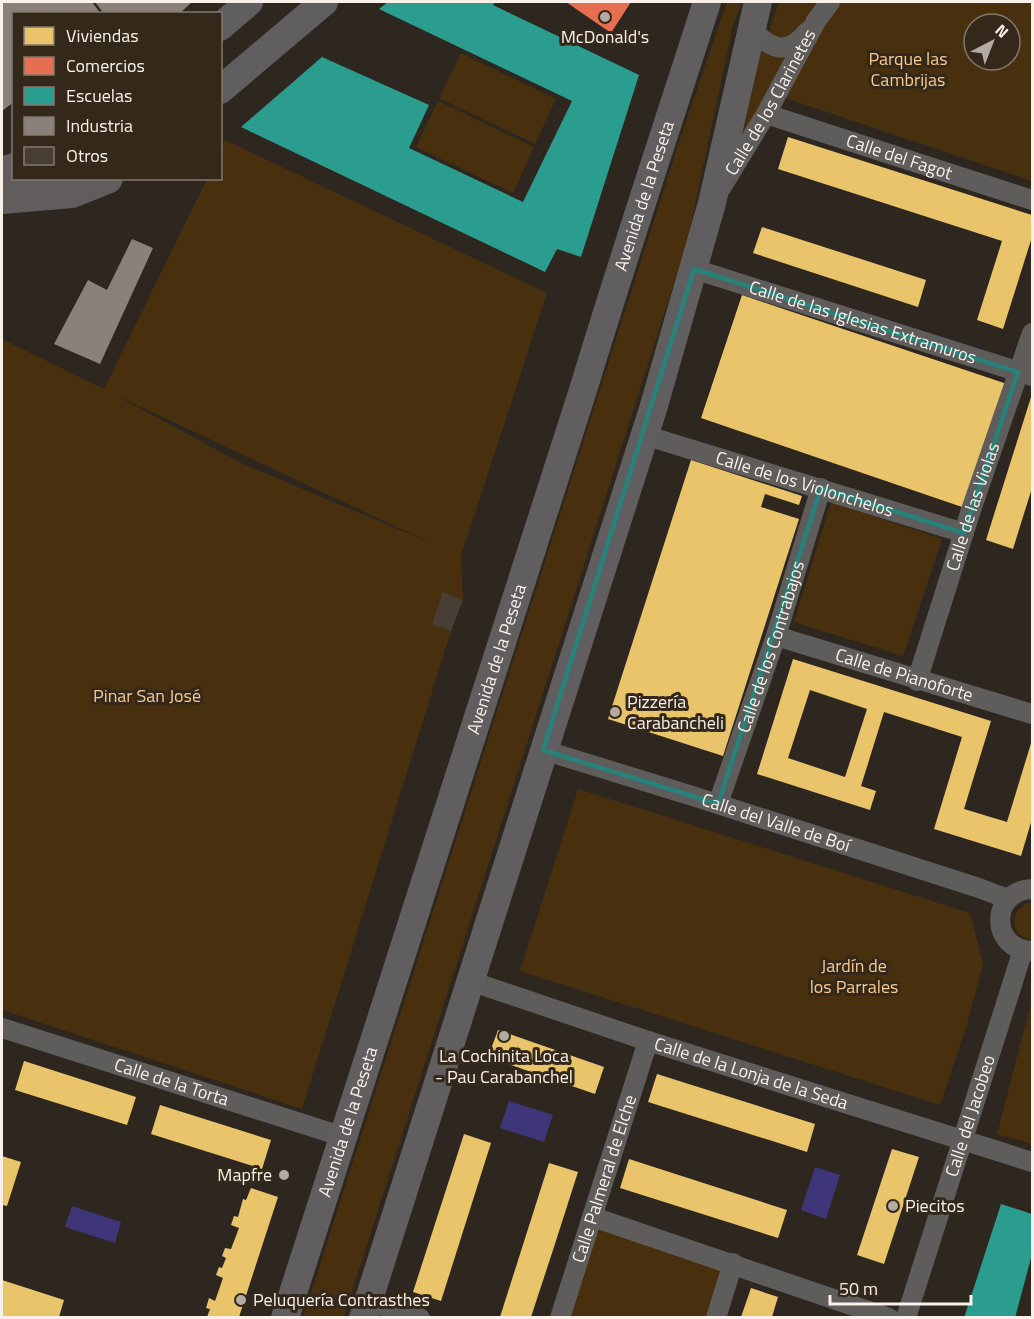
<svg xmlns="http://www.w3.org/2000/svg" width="1034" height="1319" viewBox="0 0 1034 1319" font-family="'Titillium Web',sans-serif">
<rect width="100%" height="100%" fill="#2d2720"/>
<!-- green -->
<g fill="#48300f" fill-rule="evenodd">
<polygon points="727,2 742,2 733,26 687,242 344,1317 303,1318 683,130"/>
<path d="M779,2h253v179l-262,-88 -29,48 18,-82zM974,24h36v36h-36z"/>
<polygon points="461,53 556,99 535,144 439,98"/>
<polygon points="438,101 534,147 513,193 416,147"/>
<path d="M225,140l322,153 -86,263 2,44 -12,31 -149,478 -300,-99v-671l102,50 103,-210 13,-1 1,-28zM119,397h1l313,147 -192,-81z"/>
<polygon points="831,502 942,539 903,656 794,622"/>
<polygon points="578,789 970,913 983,964 968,1021 940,1105 520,971"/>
<path d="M1028,903h4v36c-22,-1 -24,-28 -4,-36z"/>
<polygon points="1032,1000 1032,1144 997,1134"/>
<polygon points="593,1217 733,1263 715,1317 560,1318"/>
</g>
<!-- water -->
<g fill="#3e3678">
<polygon points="509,1101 553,1115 544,1142 500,1128"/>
<polygon points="815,1167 840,1175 826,1219 801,1210"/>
<polygon points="72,1206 121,1222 115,1243 65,1227"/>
</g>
<!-- homes -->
<g fill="#e9c46a" fill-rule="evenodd">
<polygon points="788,137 1032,215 1032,237 1003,329 977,320 1002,241 778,169"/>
<polygon points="762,227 926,280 918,307 753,253"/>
<polygon points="742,295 1007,384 965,508 701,418"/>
<polygon points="1032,394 1032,488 1013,549 986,540"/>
<polygon points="691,460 802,496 799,505 765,494 761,507 799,519 723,756 608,719"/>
<path d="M793,659l198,62 -27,88 43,13 25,-82v79l-11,37 -87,-27 28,-92 -78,-25 -23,74 15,5 -6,19 -113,-36zM810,690l57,19 -22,68 -57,-19z"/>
<polygon points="498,1030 604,1067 595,1094 488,1057"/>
<polygon points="24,1061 136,1097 127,1125 15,1090"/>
<polygon points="657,1074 815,1124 807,1152 648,1102"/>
<polygon points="160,1105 271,1140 262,1169 151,1134"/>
<polygon points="464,1134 491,1143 441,1301 413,1292"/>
<polygon points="892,1149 919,1157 884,1264 857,1255"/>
<polygon points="2,1156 21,1162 7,1206 2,1205"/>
<polygon points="629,1159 787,1210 778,1238 620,1188"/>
<polygon points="549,1163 578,1172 553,1250 531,1317 500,1317"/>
<polygon points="251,1188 278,1197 239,1317 207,1317 210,1309 206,1308 209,1298 215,1301 223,1278 216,1275 219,1267 222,1268 226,1258 222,1256 225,1248 231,1249 239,1228 231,1225 234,1216 238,1217 243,1199 246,1200"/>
<polygon points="2,1280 64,1300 59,1317 2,1317"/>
<polygon points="751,1288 778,1297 772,1317 741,1317"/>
</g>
<!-- shops -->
<polygon fill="#e76f51" points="566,2 631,2 611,33"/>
<!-- schools -->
<g fill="#2a9d8f">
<polygon points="388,2 495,2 493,5 639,75 581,257 557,249 545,272 241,127 322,57 429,105 409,148 523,202 572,101 379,9"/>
<polygon points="1001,1204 1032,1214 1032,1254 1015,1318 964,1318"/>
</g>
<!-- industry -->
<g fill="#8a817c">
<polygon points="2,2 92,2 101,14 14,14 14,102 2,111"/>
<polygon points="95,2 192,2 179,14 104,14"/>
<polygon points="132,239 153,248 100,364 54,344 88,280 107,290"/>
</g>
<!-- building -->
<polygon fill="#483f34" points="443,592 463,600 451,631 432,624"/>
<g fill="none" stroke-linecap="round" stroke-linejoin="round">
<!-- street -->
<g stroke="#5f5d5c" stroke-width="20">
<path d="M751,29c20,20 35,28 56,3"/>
<path id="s1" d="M766,114l266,86"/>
<path id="s2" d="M721,188l45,-74 50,-93 14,-19"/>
<path id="s3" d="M694,269l338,107"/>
<path id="s4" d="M644,435l320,98"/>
<path id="s5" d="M776,636l256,78"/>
<path id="s6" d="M917,681l53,-168 62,-180"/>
<path id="s7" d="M543,750l156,48 280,90 29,11"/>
<path id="s8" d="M718,804l58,-168 45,-148"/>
<path d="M1032,889c-43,2 -42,61 0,62"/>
<path id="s9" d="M470,981l178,60 384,121"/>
<path id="s10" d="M2,1028l342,109"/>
<polyline points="593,1217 889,1318"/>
<polyline points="368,1301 420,1318"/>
<path id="s11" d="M560,1318l88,-277"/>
<polyline points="716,1318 733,1263"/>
<path id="s12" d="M906,1318l117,-368"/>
</g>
<!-- secondary -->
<g stroke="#615e5f" stroke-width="28">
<polyline points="220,27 249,2"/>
<polyline points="220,90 324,2"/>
<path id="s13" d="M285,1318l299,-931c39,-129 82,-257 123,-385"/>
<polyline points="363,1318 653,409 712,203 758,2"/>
</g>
<!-- primary -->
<g stroke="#605d5c" stroke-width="32">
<polyline points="2,173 14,169"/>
<polyline points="2,198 72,192 107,178"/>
</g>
</g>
<!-- marked area -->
<path fill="none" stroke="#26827a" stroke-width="4.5" stroke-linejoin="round" d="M694,269l324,103 -54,161 -143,-45 -103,316 -175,-54z"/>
<!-- markers -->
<g fill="#b2aaa3" stroke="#33281a" stroke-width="2">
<circle cx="605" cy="17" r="6"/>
<circle cx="615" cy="712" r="6"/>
<circle cx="504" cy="1036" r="6"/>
<circle cx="284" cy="1175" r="6"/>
<circle cx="893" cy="1206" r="6"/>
<circle cx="241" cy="1300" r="6"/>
</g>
<g text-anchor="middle" stroke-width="6" stroke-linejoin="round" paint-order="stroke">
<!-- poi labels -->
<g font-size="18" fill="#f9f1e9" stroke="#33281a" text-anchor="start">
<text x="605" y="43" text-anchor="middle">McDonald's</text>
<text x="627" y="708">Pizzería<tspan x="627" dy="21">Carabancheli</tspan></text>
<text x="504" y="1062" text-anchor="middle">La Cochinita Loca<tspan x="504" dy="21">- Pau Carabanchel</tspan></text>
<text x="272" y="1181" text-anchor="end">Mapfre</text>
<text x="905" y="1212">Piecitos</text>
<text x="253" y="1306">Peluquería Contrasthes</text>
</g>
<!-- park labels -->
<g font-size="18" fill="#f8c991" stroke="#33281a">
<text x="908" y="65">Parque las<tspan x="908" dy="21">Cambrijas</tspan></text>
<text x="147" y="702">Pinar San José</text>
<text x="854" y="972">Jardín de<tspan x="854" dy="21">los Parrales</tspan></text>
</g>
<!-- street labels -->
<g font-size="18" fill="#f9f1e9" stroke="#33281a">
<text dy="6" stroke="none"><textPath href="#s2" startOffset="99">Calle de los Clarinetes</textPath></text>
<text dy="6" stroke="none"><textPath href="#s1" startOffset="140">Calle del Fagot</textPath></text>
<text dy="6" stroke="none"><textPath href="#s13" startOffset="1178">Avenida de la Peseta</textPath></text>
<text dy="6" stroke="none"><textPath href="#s3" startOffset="177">Calle de las Iglesias Extramuros</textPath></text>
<text dy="6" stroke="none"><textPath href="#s4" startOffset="168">Calle de los Violonchelos</textPath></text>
<text dy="6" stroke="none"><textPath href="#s6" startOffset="183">Calle de las Violas</textPath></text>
<text dy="6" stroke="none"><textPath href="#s8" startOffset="166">Calle de los Contrabajos</textPath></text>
<text dy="6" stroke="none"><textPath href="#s13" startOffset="692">Avenida de la Peseta</textPath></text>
<text dy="6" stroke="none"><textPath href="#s5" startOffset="134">Calle de Pianoforte</textPath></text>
<text dy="6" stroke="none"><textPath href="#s7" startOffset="244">Calle del Valle de Boí</textPath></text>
<text dy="6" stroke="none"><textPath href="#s9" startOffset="296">Calle de la Lonja de la Seda</textPath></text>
<text dy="6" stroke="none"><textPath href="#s10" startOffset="178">Calle de la Torta</textPath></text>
<text dy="6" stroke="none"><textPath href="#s12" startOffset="212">Calle del Jacobeo</textPath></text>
<text dy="6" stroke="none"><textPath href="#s13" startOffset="206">Avenida de la Peseta</textPath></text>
<text dy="6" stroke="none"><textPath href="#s11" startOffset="146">Calle Palmeral de Elche</textPath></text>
</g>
</g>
<!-- border -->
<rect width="1034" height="1319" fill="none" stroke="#f9f1e9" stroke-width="6"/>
<!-- legend -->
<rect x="12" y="12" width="210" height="168" fill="#33281a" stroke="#82786d" stroke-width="1.5"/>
<rect x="24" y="27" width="30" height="18" fill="#e9c46a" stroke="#82786d" stroke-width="1.5"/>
<text x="66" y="42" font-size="18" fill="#f9f1e9">Viviendas</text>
<rect x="24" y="57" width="30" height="18" fill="#e76f51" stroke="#82786d" stroke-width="1.5"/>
<text x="66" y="72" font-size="18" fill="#f9f1e9">Comercios</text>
<rect x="24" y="87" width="30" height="18" fill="#2a9d8f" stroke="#82786d" stroke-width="1.5"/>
<text x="66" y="102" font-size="18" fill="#f9f1e9">Escuelas</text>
<rect x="24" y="117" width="30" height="18" fill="#8a817c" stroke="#82786d" stroke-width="1.5"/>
<text x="66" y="132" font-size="18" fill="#f9f1e9">Industria</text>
<rect x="24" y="147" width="30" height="18" fill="#483f34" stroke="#82786d" stroke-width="1.5"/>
<text x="66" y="162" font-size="18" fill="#f9f1e9">Otros</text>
<!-- north arrow -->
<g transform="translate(992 42) rotate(42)"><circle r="28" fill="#33281a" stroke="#82786d" stroke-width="1.5"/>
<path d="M0-4.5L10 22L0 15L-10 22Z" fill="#b2aaa3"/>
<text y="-9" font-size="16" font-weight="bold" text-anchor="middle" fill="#f9f1e9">N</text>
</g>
<!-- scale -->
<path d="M830 1295v9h141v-9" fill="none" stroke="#f9f1e9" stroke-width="3"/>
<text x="839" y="1295" font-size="18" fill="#f9f1e9" stroke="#33281a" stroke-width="4.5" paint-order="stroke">50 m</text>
</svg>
